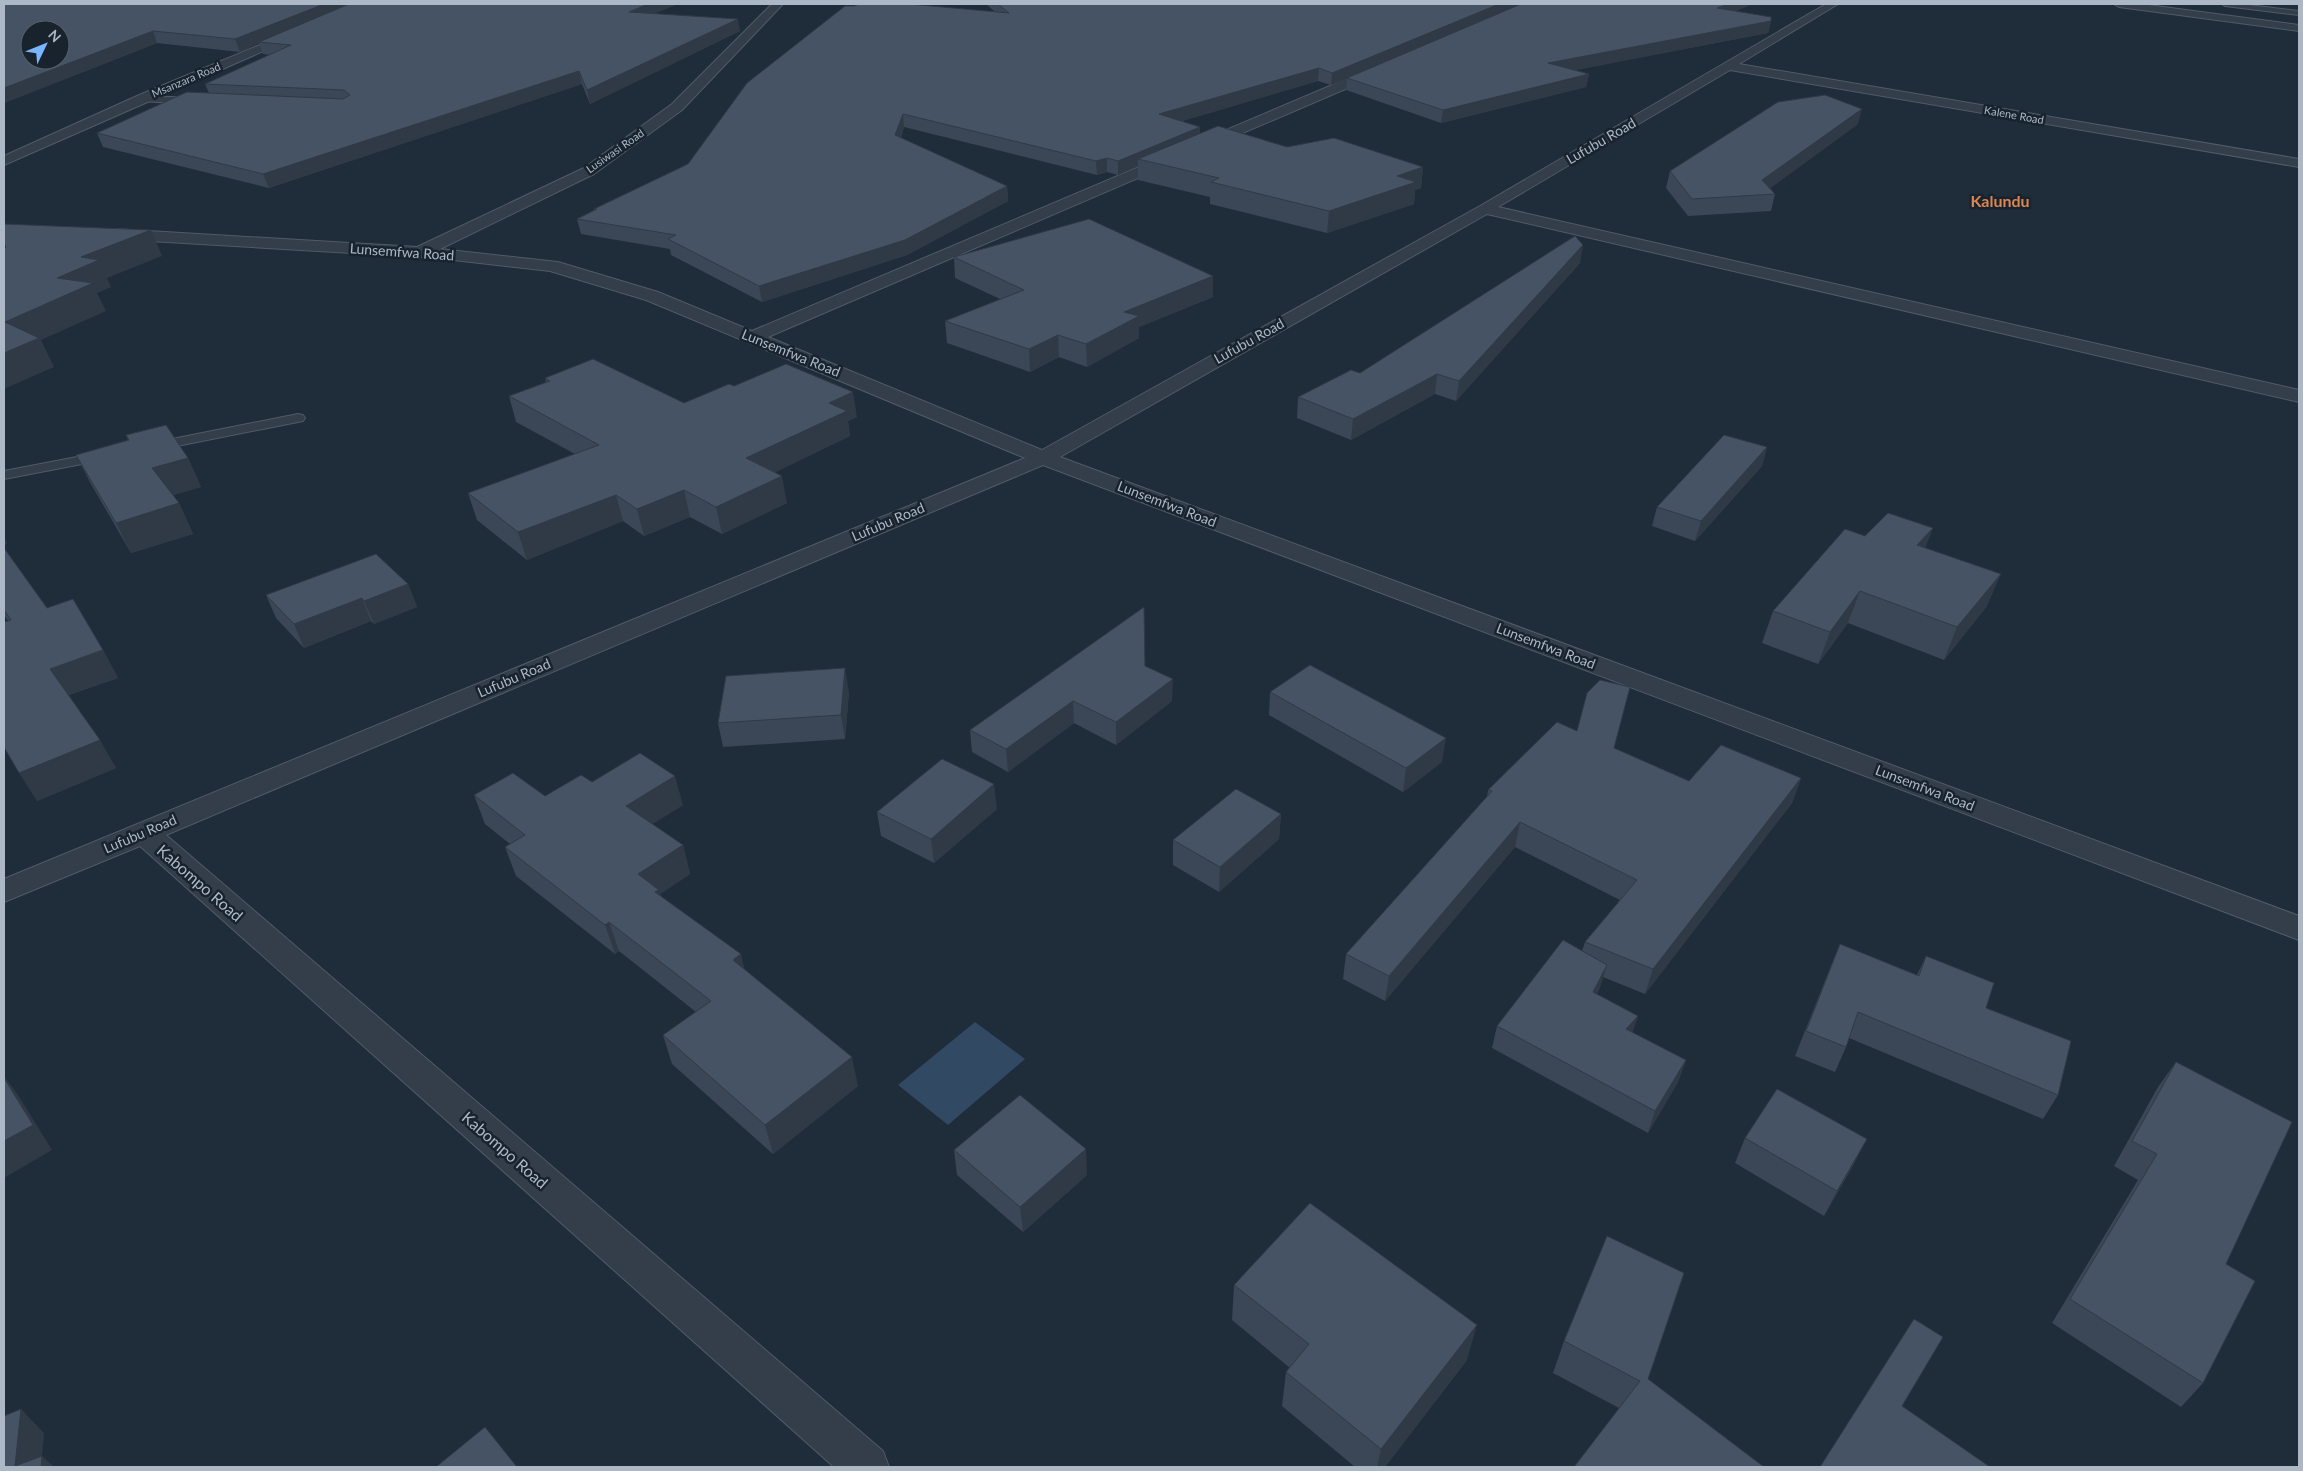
<svg xmlns="http://www.w3.org/2000/svg" width="2303" height="1471" viewBox="0 0 2303 1471" font-family="Lato,sans-serif">
<rect width="100%" height="100%" fill="#1f2c3a"/>
<!-- water -->
<polygon fill="#314962" points="975,1022 1025,1059 948,1125 898,1085"/>
<g fill="none" stroke-linecap="round" stroke-linejoin="round">
<!-- lane casing -->
<g stroke="#505b68" stroke-width="2">
<g id="lane">
<polygon points="2222,4 2241,4 2299,11 2299,15 2225,6"/>
<polygon points="142,96 196,98 200,101 196,104 139,101 139,97"/>
<polygon points="298,414 303,415 305,418 303,421 152,451 145,447 152,443"/>
<polygon points="103,452 110,456 108,459 4,479 4,471"/>
</g>
</g>
<!-- street casing -->
<g stroke="#505b68" stroke-width="2">
<g id="street">
<polygon points="772,4 783,4 682,110 594,174 440,249 558,262 658,292 752,331 1377,66 1385,66 1387,69 1385,72 768,337 1042,450 1480,206 1826,4 1838,4 1739,64 2299,159 2299,167 1730,70 1498,207 2299,390 2299,402 1487,214 1060,457 2299,916 2299,940 1043,465 166,835 883,1451 889,1467 834,1467 140,846 4,902 4,879 1025,458 646,300 550,271 436,258 115,239 109,237 107,234 109,231 115,229 417,247 584,168 672,104"/>
<polygon points="2114,4 2141,4 2299,25 2299,31 2119,7"/>
<polygon points="296,30 300,31 302,33 300,35 4,165 4,156 137,96"/>
</g>
</g>
<!-- lane -->
<use href="#lane" fill="#333e4a" fill-rule="evenodd"/>
<!-- street -->
<use href="#street" fill="#333e4a" fill-rule="evenodd"/>
</g>
<!-- wall -->
<g fill="#3b4756">
<polygon points="4,4 678,4 655,13 740,31 590,104 582,84 269,188 103,147 97,133 209,93 205,84 270,55 263,54 259,43 240,52 157,43 4,103"/>
<polygon points="986,4 1749,4 1748,6 1735,11 1771,21 1768,33 1574,70 1589,74 1586,87 1441,123 1346,90 1347,79 1331,85 1318,81 1182,121 1200,127 1200,133 1423,167 1421,188 1415,190 1414,204 1327,233 1210,204 1210,197 1138,180 1138,166 1118,175 1107,172 1097,175 904,127 901,138 1007,186 1008,201 907,255 762,302 671,255 670,249 581,234 577,219 594,210 594,209 688,164 994,11"/>
<polygon points="1858,124 1770,188 1775,194 1771,211 1688,216 1666,188 1670,171"/>
<polygon points="954,257 1213,297 1139,327 1139,338 1087,367 1059,357 1030,372 947,343 945,321 1000,299 955,278"/>
<polygon points="1580,263 1456,401 1435,394 1351,440 1297,418 1298,397 1360,373"/>
<polygon points="545,378 684,403 734,386 857,417 848,421 850,436 775,472 787,503 722,534 690,517 644,536 623,521 527,560 477,520 468,493 575,454 516,422 509,396 546,382"/>
<polygon points="126,435 188,458 201,487 173,495 179,503 193,534 131,553 91,484 76,455 128,440"/>
<polygon points="1767,447 1762,466 1695,541 1652,526 1657,507"/>
<polygon points="1933,528 1925,548 1987,606 1944,660 1848,623 1818,664 1762,643 1773,611 1865,536"/>
<polygon points="4,548 47,608 103,650 118,678 69,695 116,768 37,801 8,621 4,615"/>
<polygon points="408,584 417,607 374,624 371,621 304,648 276,618 266,595"/>
<polygon points="1145,666 1172,701 1116,745 1074,723 1008,772 972,752 970,730"/>
<polygon points="849,692 845,739 723,747 718,723"/>
<polygon points="1270,692 1442,762 1403,792 1269,715"/>
<polygon points="1614,748 1689,781 1801,778 1792,803 1645,994 1603,977 1600,987 1597,994 1638,1016 1632,1033 1686,1060 1678,1082 1648,1133 1492,1048 1497,1026 1582,951 1585,942 1620,900 1515,847 1385,1001 1343,979 1346,954 1487,797 1488,790"/>
<polygon points="592,782 683,805 652,824 683,845 690,874 660,894 661,896 745,969 858,1086 773,1154 672,1064 663,1035 696,1012 619,951 615,954 516,876 505,847 510,844 485,824 474,795 545,796"/>
<polygon points="997,809 934,863 881,836 877,812"/>
<polygon points="1281,814 1279,839 1219,892 1173,865 1173,840"/>
<polygon points="1840,944 1917,975 1926,956 1986,1008 2058,1095 2043,1119 1849,1038 1846,1047 1835,1072 1795,1056 1830,968"/>
<polygon points="2176,1062 2226,1264 2203,1383 2181,1407 2052,1323 2138,1180 2114,1166 2158,1087"/>
<polygon points="1745,1138 1854,1164 1824,1216 1735,1163"/>
<polygon points="954,1150 1087,1175 1023,1232 957,1175"/>
<polygon points="1234,1285 1467,1360 1385,1467 1355,1467 1282,1406 1286,1372 1290,1368 1232,1320"/>
<polygon points="1564,1341 1648,1379 1619,1408 1553,1373"/>
</g>
<!-- shaded-wall -->
<g fill="#303a46">
<polygon points="324,4 356,4 259,42 259,43 240,52 235,39"/>
<polygon points="648,4 678,4 632,23 629,12"/>
<polygon points="1499,4 1525,4 1347,78 1347,79 1331,85 1332,73"/>
<polygon points="1729,4 1749,4 1748,6 1714,20 1717,8"/>
<polygon points="738,19 740,31 590,104 587,90"/>
<polygon points="1771,21 1768,33 1546,76 1548,63"/>
<polygon points="153,31 157,43 4,103 4,88"/>
<polygon points="1319,68 1318,81 1159,128 1159,114"/>
<polygon points="579,71 582,84 269,188 263,174"/>
<polygon points="1589,74 1586,87 1441,123 1443,110"/>
<polygon points="1862,109 1858,124 1761,195 1762,180"/>
<polygon points="903,114 904,127 897,149 895,135"/>
<polygon points="1200,127 1200,140 1138,159 1138,166 1118,175 1118,161"/>
<polygon points="1107,158 1107,172 1097,175 1096,161"/>
<polygon points="1423,167 1421,188 1415,190 1414,204 1327,233 1329,211 1397,176"/>
<polygon points="1007,186 1008,201 907,255 762,302 759,286"/>
<polygon points="151,230 162,256 107,278 111,287 97,293 106,311 41,340 54,367 4,389 4,353 5,322 81,257"/>
<polygon points="1583,245 1580,263 1456,401 1459,381"/>
<polygon points="1213,276 1213,297 1139,327 1139,338 1087,367 1086,344 1124,312"/>
<polygon points="1058,335 1059,357 1030,372 1029,349"/>
<polygon points="1437,374 1435,394 1351,440 1353,419"/>
<polygon points="853,392 857,417 848,421 850,436 751,484 746,458 829,403"/>
<polygon points="1767,447 1762,466 1695,541 1701,521"/>
<polygon points="188,458 201,487 167,497 152,468"/>
<polygon points="782,476 787,503 722,534 716,507"/>
<polygon points="684,490 690,517 644,536 637,509"/>
<polygon points="616,495 623,521 527,560 518,532"/>
<polygon points="179,503 193,534 131,553 116,523"/>
<polygon points="1933,528 1921,559 1917,545"/>
<polygon points="4,536 7,544 4,545"/>
<polygon points="2001,574 1987,606 1944,660 1957,627"/>
<polygon points="408,584 417,607 374,624 364,601"/>
<polygon points="1860,591 1848,623 1818,664 1830,632"/>
<polygon points="362,598 371,621 304,648 294,624"/>
<polygon points="103,650 118,678 66,696 50,669"/>
<polygon points="845,668 849,692 845,739 841,715"/>
<polygon points="1173,679 1172,701 1116,745 1116,722"/>
<polygon points="1073,701 1074,723 1008,772 1006,749"/>
<polygon points="1446,738 1442,762 1403,792 1406,768"/>
<polygon points="100,740 116,768 37,801 19,773"/>
<polygon points="675,776 683,805 635,835 626,806"/>
<polygon points="1801,778 1792,803 1645,994 1653,969"/>
<polygon points="994,784 997,809 934,863 931,839"/>
<polygon points="1281,814 1279,839 1219,892 1220,867"/>
<polygon points="1520,822 1515,847 1385,1001 1389,976"/>
<polygon points="683,845 690,874 660,894 667,919 638,874"/>
<polygon points="609,922 619,951 615,954 605,925"/>
<polygon points="741,954 748,984 733,960"/>
<polygon points="1607,965 1600,987 1587,1014 1593,992"/>
<polygon points="1638,1016 1630,1038 1626,1029"/>
<polygon points="852,1057 858,1086 773,1154 765,1125"/>
<polygon points="1686,1060 1678,1082 1648,1133 1655,1111"/>
<polygon points="4,1076 18,1095 52,1150 4,1178"/>
<polygon points="1867,1139 1854,1164 1824,1216 1837,1191"/>
<polygon points="1086,1149 1087,1175 1023,1232 1020,1207"/>
<polygon points="1477,1325 1467,1360 1385,1467 1377,1467 1381,1449"/>
<polygon points="21,1409 44,1433 42,1456 54,1467 16,1467 15,1466"/>
</g>
<!-- building -->
<g fill="#455364" stroke="#303a46" fill-rule="evenodd">
<path d="M4,4h320l-89,35 -82,-8 -149,57zM30,30h30v30h-30z"/>
<polygon points="349,4 648,4 629,12 738,19 587,90 579,71 263,174 97,133 187,92 343,99 350,95 344,90 205,84 291,45 259,42"/>
<polygon points="859,4 909,4 1009,13 998,4 1499,4 1332,73 1319,68 1159,114 1200,127 1118,161 1107,158 1096,161 903,114 895,135 1007,186 905,240 759,286 668,239 676,235 577,219 597,209 594,209 688,164 747,83 845,6 854,6"/>
<polygon points="1521,4 1729,4 1717,8 1771,17 1771,21 1548,63 1589,74 1443,110 1347,78"/>
<polygon points="1825,95 1862,109 1762,180 1775,194 1692,199 1670,171 1778,102"/>
<polygon points="1218,126 1287,147 1334,138 1423,167 1397,176 1416,182 1329,211 1211,182 1219,178 1138,159"/>
<polygon points="1089,219 1213,276 1124,312 1139,316 1086,344 1058,335 1029,349 945,321 1024,290 954,257"/>
<polygon points="4,224 151,230 81,257 99,260 57,278 93,283 5,322 39,338 4,353 4,247 6,248 4,243"/>
<polygon points="1575,236 1583,245 1459,381 1437,374 1353,419 1298,397 1351,370 1360,373"/>
<polygon points="593,359 684,403 729,384 734,386 786,364 853,392 829,403 847,411 746,458 782,476 716,507 684,490 637,509 616,495 518,532 468,493 599,445 509,396 550,381 545,378"/>
<polygon points="166,425 188,458 152,468 179,503 116,523 76,455 129,440 126,435"/>
<polygon points="1724,435 1767,447 1701,521 1657,507"/>
<polygon points="1888,513 1933,528 1917,545 2001,574 1957,627 1860,591 1830,632 1773,611 1845,529 1865,536"/>
<polygon points="4,548 47,608 73,599 103,650 50,669 100,740 19,773 4,747 4,622 11,620 4,610"/>
<polygon points="376,554 408,584 364,601 362,598 294,624 266,595"/>
<polygon points="1144,607 1145,666 1173,679 1116,722 1073,701 1006,749 970,730"/>
<polygon points="1310,665 1446,738 1406,768 1270,692"/>
<polygon points="845,668 841,715 718,723 726,676"/>
<polygon points="1600,680 1630,687 1614,748 1689,781 1721,745 1801,778 1653,969 1585,942 1637,880 1520,822 1389,976 1346,954 1492,791 1488,790 1557,722 1577,731 1587,693"/>
<polygon points="640,753 675,776 626,806 683,845 638,874 659,890 655,892 741,954 733,960 852,1057 765,1125 663,1035 711,1001 609,922 605,925 505,847 525,835 474,795 513,773 545,796 581,775 592,782"/>
<polygon points="942,759 994,784 931,839 877,812"/>
<polygon points="1236,789 1281,814 1220,867 1173,840"/>
<polygon points="1563,940 1607,965 1593,992 1638,1016 1626,1029 1686,1060 1655,1111 1497,1026"/>
<polygon points="1840,944 1919,976 1926,956 1994,983 1986,1008 2071,1041 2058,1095 1858,1012 1846,1047 1806,1031"/>
<polygon points="2176,1062 2292,1122 2226,1264 2255,1281 2203,1383 2070,1299 2157,1154 2132,1141"/>
<polygon points="4,1078 33,1125 4,1141"/>
<polygon points="1777,1089 1867,1139 1837,1191 1745,1138"/>
<polygon points="1020,1095 1086,1149 1020,1207 954,1150"/>
<polygon points="1310,1203 1477,1325 1381,1449 1286,1372 1309,1344 1234,1285"/>
<polygon points="1607,1236 1684,1273 1648,1379 1764,1467 1574,1467 1640,1381 1564,1341"/>
<polygon points="1914,1319 1943,1337 1902,1406 1990,1467 1820,1467"/>
<polygon points="21,1409 15,1466 42,1456 41,1467 4,1467 4,1416"/>
<polygon points="485,1427 517,1467 436,1467"/>
</g>
<g text-anchor="middle" stroke-width="5" stroke-linejoin="round" paint-order="stroke">
<!-- far-street labels -->
<g font-size="11" fill="#adb8c7" stroke="#18232e">
<text transform="translate(186 80) rotate(-23)" y="4">Msanzara Road</text>
<text transform="translate(2014 115) rotate(10)" y="4">Kalene Road</text>
<text transform="translate(615 151) rotate(-35)" y="4">Lusiwasi Road</text>
</g>
<!-- street labels -->
<g font-size="14" fill="#adb8c7" stroke="#18232e">
<text transform="translate(1601 141) rotate(-30)" y="5">Lufubu Road</text>
<text transform="translate(402 252) rotate(4)" y="5">Lunsemfwa Road</text>
<text transform="translate(1249 341) rotate(-29)" y="5">Lufubu Road</text>
<text transform="translate(791 353) rotate(22)" y="5">Lunsemfwa Road</text>
<text transform="translate(1167 504) rotate(21)" y="5">Lunsemfwa Road</text>
<text transform="translate(888 522) rotate(-23)" y="5">Lufubu Road</text>
<text transform="translate(1546 646) rotate(21)" y="5">Lunsemfwa Road</text>
<text transform="translate(514 678) rotate(-23)" y="5">Lufubu Road</text>
<text transform="translate(1925 788) rotate(21)" y="5">Lunsemfwa Road</text>
<text transform="translate(140 834) rotate(-23)" y="5">Lufubu Road</text>
</g>
<!-- far-district labels -->
<g font-size="16" font-weight="bold" fill="#db8754" stroke="#18232e">
<text x="2000" y="207">Kalundu</text>
</g>
<!-- near-street labels -->
<g font-size="16" fill="#adb8c7" stroke="#18232e">
<text transform="translate(200 883) rotate(41)" y="6">Kabompo Road</text>
<text transform="translate(505 1150) rotate(41)" y="6">Kabompo Road</text>
</g>
</g>
<!-- border -->
<rect width="2303" height="1471" fill="none" stroke="#adb8c7" stroke-width="10"/>
<!-- north arrow -->
<g transform="translate(45 45) rotate(47)"><circle r="24" fill="#18232e" stroke="#545f6b"/>
<path d="M0-4L9 19L0 12L-9 19Z" fill="#7ab5ff"/>
<text y="-8" font-size="14" font-weight="bold" text-anchor="middle" fill="#adb8c7">N</text>
</g>
</svg>
